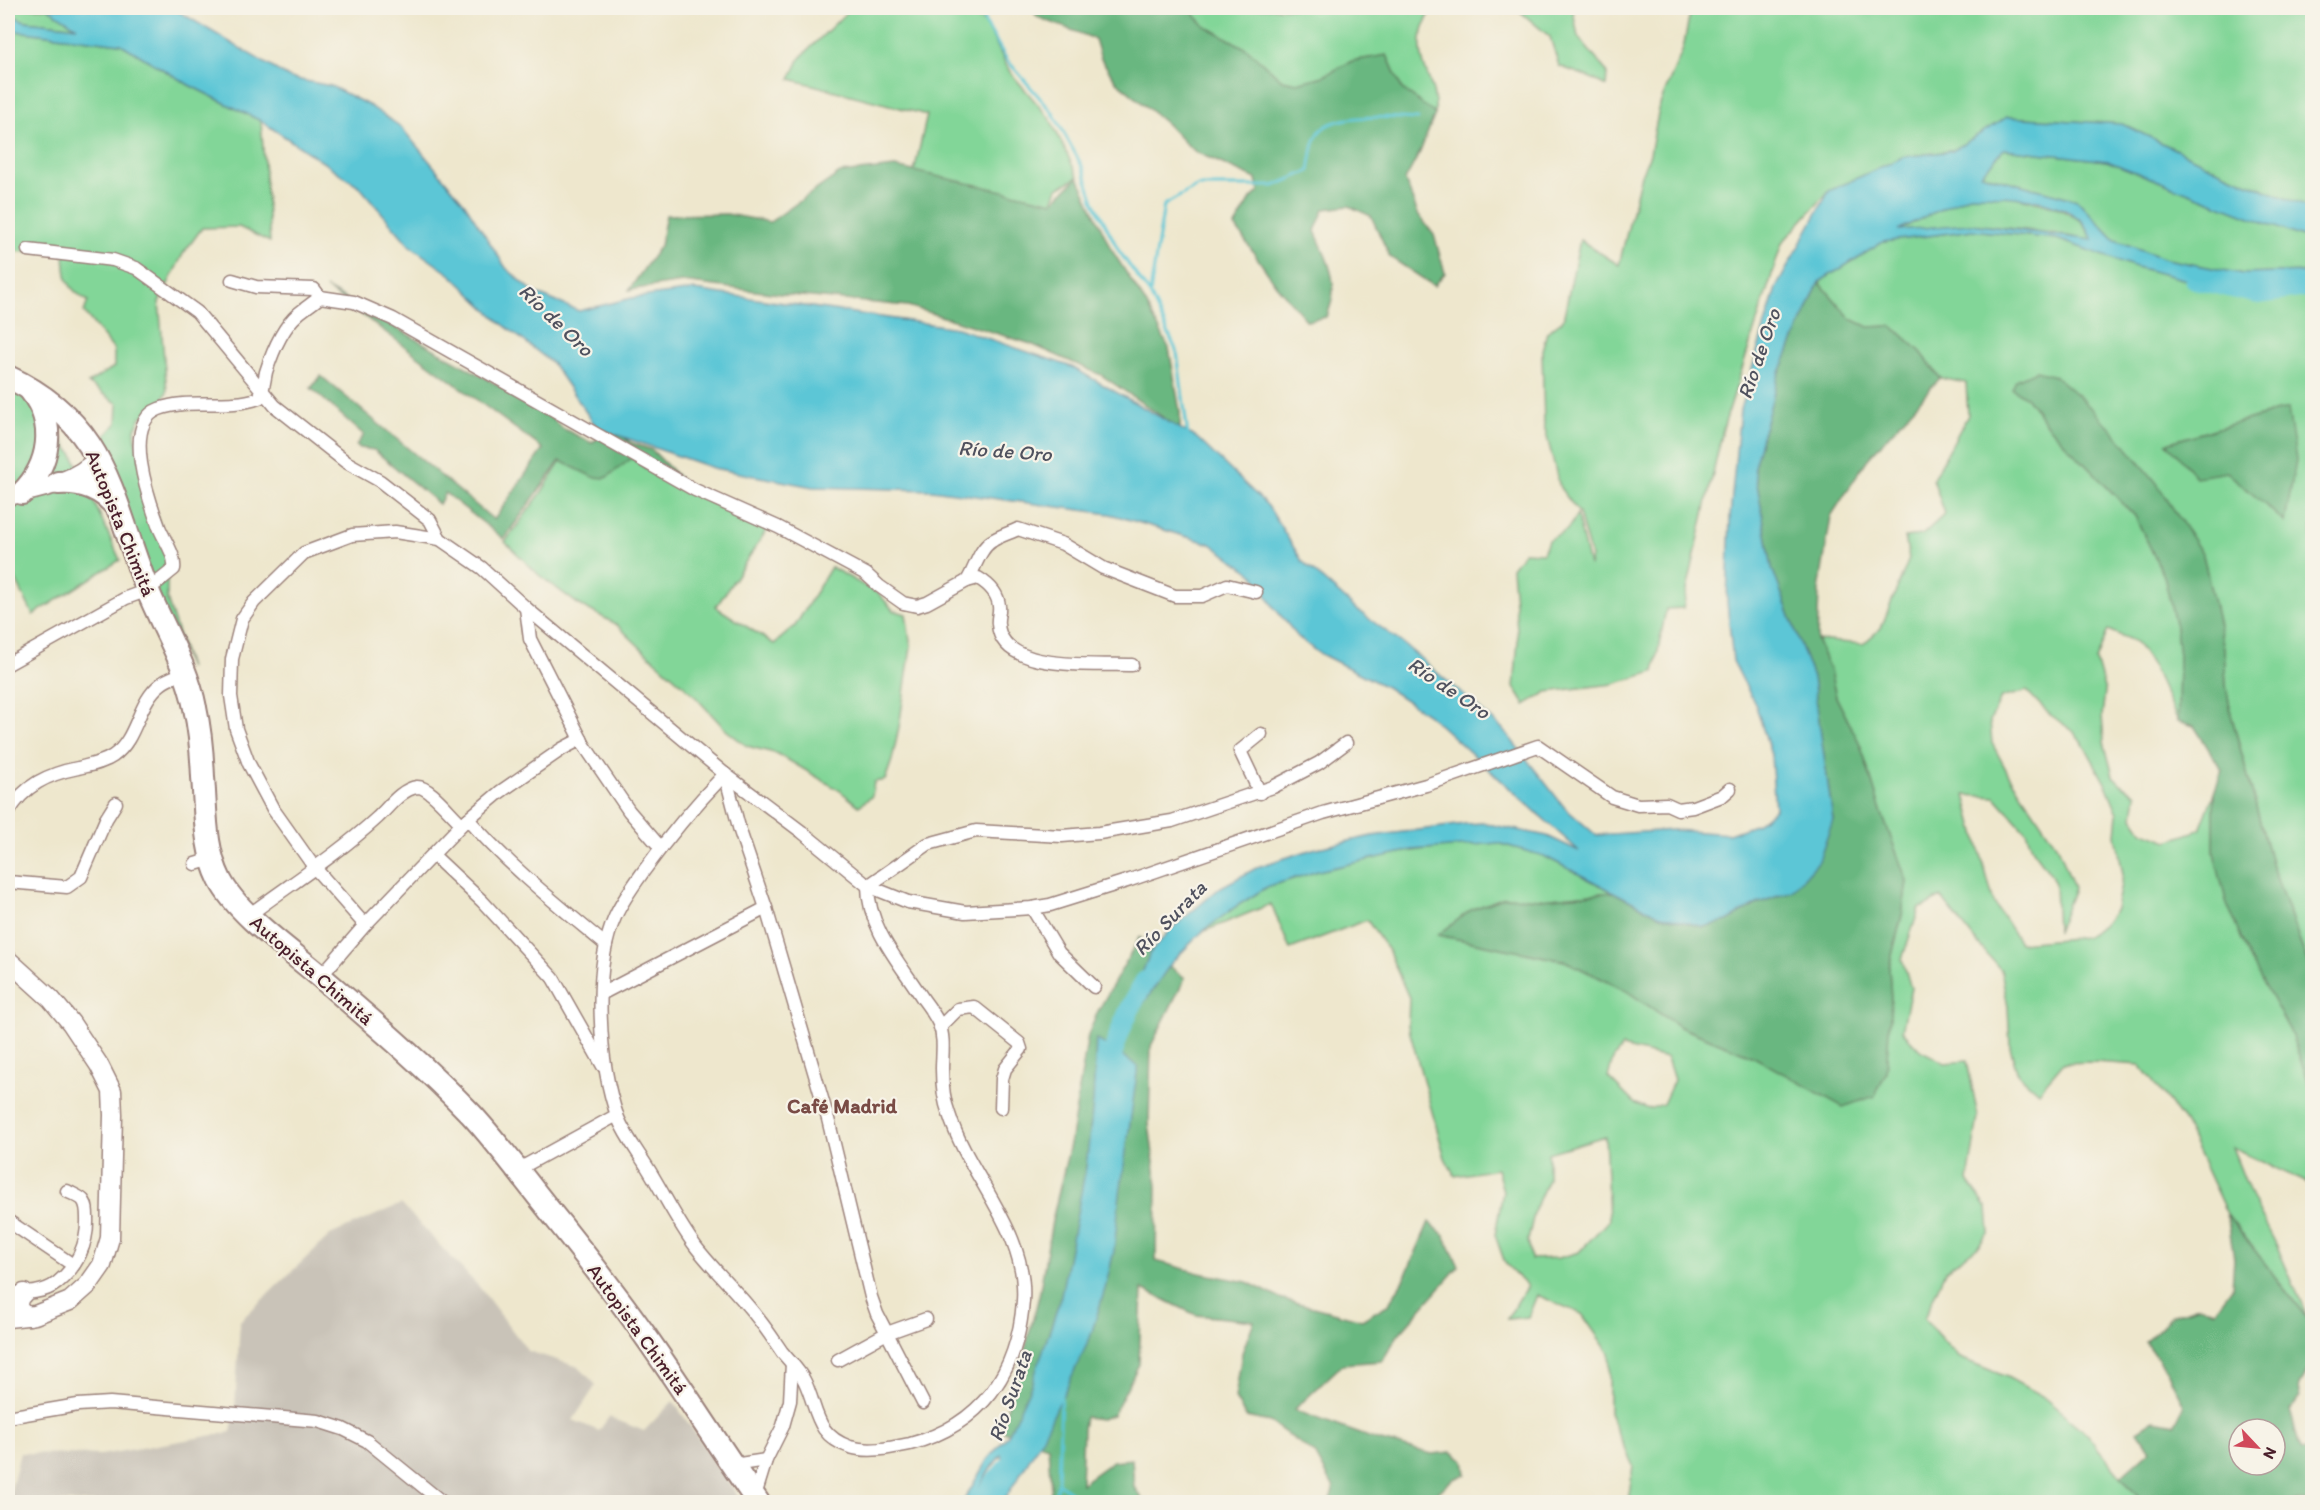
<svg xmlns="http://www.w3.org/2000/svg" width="2320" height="1510" viewBox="0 0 2320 1510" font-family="Itim,sans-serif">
<rect width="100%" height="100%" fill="#f7f3e8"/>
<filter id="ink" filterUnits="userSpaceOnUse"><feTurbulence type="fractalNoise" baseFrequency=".0167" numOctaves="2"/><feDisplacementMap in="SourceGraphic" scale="12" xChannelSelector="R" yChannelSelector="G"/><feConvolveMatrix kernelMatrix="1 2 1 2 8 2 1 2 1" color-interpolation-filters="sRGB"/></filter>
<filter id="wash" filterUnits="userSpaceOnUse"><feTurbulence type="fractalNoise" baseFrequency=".008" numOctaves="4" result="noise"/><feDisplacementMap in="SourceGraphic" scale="24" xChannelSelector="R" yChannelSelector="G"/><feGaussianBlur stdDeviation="1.35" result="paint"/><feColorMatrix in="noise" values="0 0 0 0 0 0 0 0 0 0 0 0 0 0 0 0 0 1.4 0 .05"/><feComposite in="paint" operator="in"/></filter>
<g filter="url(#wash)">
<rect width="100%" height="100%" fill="#eee7cd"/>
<!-- industrial -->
<polygon fill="#c9c3b8" points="401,1204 480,1288 528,1351 579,1367 596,1385 573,1420 599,1431 609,1417 644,1431 673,1401 742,1502 8,1502 20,1453 101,1455 231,1432 235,1409 240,1321 330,1235"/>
<!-- green -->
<g fill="#82d698" stroke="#667a62" stroke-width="1.5" fill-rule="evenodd">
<polygon points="8,8 47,8 79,27 25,21 8,14"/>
<polygon points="851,8 961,8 985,22 1010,72 1050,119 1078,177 1058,188 1053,202 914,172 927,115 790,79 800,58"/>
<path d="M1188,8h244c-4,9 -10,21 -11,31 -3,28 17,47 14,75l-33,-25 -15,-34 -35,6 -28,15 -27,7 -15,-3 -35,-31 -42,-23z"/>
<polygon points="1516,8 1569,8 1573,11 1578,37 1607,72 1606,86 1591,78 1559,66 1550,37"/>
<polygon points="1691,8 2312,8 2312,67 2310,81 2312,83 2312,209 2231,176 2122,124 2008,117 1952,151 1903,157 1829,191 1782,243 1723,429 1683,608 1666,609 1654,672 1613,684 1547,692 1525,705 1514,687 1518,641 1512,568 1524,552 1543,553 1548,540 1567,530 1577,515 1589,566 1591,557 1579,513 1560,488 1544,425 1542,350 1547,332 1563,320 1580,240 1619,265 1641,175 1650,154 1660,104 1683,49"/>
<path d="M8,30l113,14 68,41 72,36 9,121 -31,-15 -37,1 -19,26 -24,48 8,90 -8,13 -18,12 -6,12 1,15 31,107v48l22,69 -92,-223 20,-22 1,-19 -30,-21 26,-16v-17l-30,-38 4,-11c-24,-14 -23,-25 -24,-51l-56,2z"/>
<polygon points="2004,149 2107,161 2312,241 2312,272 2243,274 2166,259 2115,240 2077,200 1981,174"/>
<polygon points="1970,195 2008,195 2056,207 2082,221 2094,241 2051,233 1971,224 1896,231"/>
<path d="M1972,230l85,9 79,28 66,17 64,3 46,-6v694l-40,-109 -41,-152 -5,-29 -2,-37 -21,-93 -176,-157 20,27 88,91 29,60 12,51 3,29 -1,65 -25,-54 -17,-25 -28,-12 -12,30 9,31 -3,25 2,26 9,34 10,10 13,8 -3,23 9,14 26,10 32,-11 14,-37v60l35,104 41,74 22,60v94l-80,-37 20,50 25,48 32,75 -82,-107 -43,-92 -44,-57 -46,-3 -31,1 -25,29 -20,-18 -8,-27 -2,-40 -7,-37 -27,-31 -33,-42 -22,12 -17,50 9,29 -9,43 18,19 25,13 22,-2 11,56 -10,64 19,27 2,25 -13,15 -31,23 -21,48 34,38 49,20 35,19 41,34 59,72 30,-9 4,9h-548l5,-36 -24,-53v-60l-27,-39 -45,-19 -9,22 -21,2 20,-33 -22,-23 -10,-28 8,-44 -6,-22 -42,7 -10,-18 -37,-132 1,-28 -20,-46 -22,-32 -77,29 -19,-45 -69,28 33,-25 32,-20 51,-16 73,-17 43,-6 64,-5 46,13 69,36 -72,7 -36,-2 -34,13 -33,25 127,26 60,29 55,37 74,30 137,-55 -2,-35 13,-52 5,-34 -25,-67 -22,-70 -24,-47 -6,-26 -13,-31 46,4 18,-16 28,-69 -4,-22 17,-2 23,-21 -12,-35 35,-64 -2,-32 -26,-5 -19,-26 -29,-26 -24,1 -17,-8 -32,-37 64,-40zM2288,408l-3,114 -58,-50 -60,-29zM2027,691l22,23 24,17 14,19 20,37 11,26 -2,22 7,40 -7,34 -11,15 -20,13 -65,6 -26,-40 -29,-108 30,2 31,35 7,18 17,23 5,11 2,48 17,-44 -15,-39 -50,-74 -17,-32 -2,-22 11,-23zM1622,1047l45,11 7,22 -11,24 -14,5 -15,-6 -26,-26 5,-18zM1605,1136l4,84 -30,32 -20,6 -28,1 -3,-19 7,-31 13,-30v-26z"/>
<polygon points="8,389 34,402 73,455 120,560 33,615 15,578 8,581"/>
<polygon points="632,457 770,525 716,607 774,644 795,626 831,567 879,594 893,610 906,614 911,647 899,727 892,760 885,780 874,782 872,796 859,806 839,790 778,754 747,746 726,730 690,691 643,650 616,624 578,604 539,575 505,542 541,493 561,461"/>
</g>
<!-- forest -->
<g fill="#69b780" stroke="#5a6b56" stroke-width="1.5" fill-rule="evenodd">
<path d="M1032,8h156l17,18 42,23 35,31 15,3 27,-7 28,-15 35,-6 15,34 33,25 -15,38 -15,28 13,34 16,21 11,38 -11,13 -44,-29 -19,-41 -22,-10 -25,3 -9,22c13,30 27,54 11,86l-19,4 -31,-36 -41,-59 16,-27 8,-8 -3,-12 -60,-27 -11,-9 -17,-18 -52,-44 -15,-22 -6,-20 -58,-22z"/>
<polygon points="895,167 1053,202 1078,177 1111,249 1145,302 1169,348 1180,412 1180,429 1101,375 1031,344 908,306 780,294 682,282 629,290 660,246 666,215 727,214 770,222 840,173"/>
<polygon points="1819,282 1851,319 1868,327 1892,326 1921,352 1940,378 1867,460 1831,516 1819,590 1817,640 1830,671 1836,697 1860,744 1882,814 1907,881 1902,915 1889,967 1891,1002 1886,1073 1875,1096 1843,1107 1754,1057 1680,1027 1625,990 1565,961 1438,935 1471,910 1505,897 1541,899 1613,892 1658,915 1703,927 1727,921 1759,903 1792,891 1833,820 1813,678 1772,568 1754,467 1778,377"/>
<polygon points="326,288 549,414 560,427 592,443 611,427 631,443 652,450 691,490 657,477 632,458 606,478 593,477 560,461 504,539 445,493 439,504 374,450 360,448 356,445 364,435 311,388 321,376 494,520 543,449"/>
<polygon points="2036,371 2055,376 2082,399 2115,433 2156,482 2203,555 2224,648 2226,685 2231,714 2272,866 2312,975 2312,1091 2290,1031 2249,957 2226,901 2214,853 2214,793 2222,770 2194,726 2178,721 2179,656 2176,627 2164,576 2135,516 2047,425 2027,398 2012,389 2016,380"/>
<polygon points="2288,408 2296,460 2285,522 2227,472 2196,477 2167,443"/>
<polygon points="1140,937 1159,958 1185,978 1151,1046 1149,1123 1157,1186 1156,1261 1199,1273 1247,1282 1279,1298 1362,1320 1389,1304 1405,1277 1429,1222 1444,1235 1459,1266 1398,1335 1382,1361 1343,1364 1294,1410 1377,1440 1432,1454 1452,1452 1464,1460 1466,1474 1452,1480 1433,1497 1433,1502 1329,1502 1334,1488 1315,1454 1270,1422 1246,1417 1235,1398 1242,1353 1254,1321 1196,1315 1142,1289 1139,1364 1113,1415 1101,1419 1085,1417 1083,1429 1081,1484 1113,1461 1132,1459 1134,1487 1144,1502 1048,1502 1051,1491 1048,1446 1000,1430 1021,1364 1039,1296 1052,1221 1070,1144 1088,1035 1098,1011"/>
<path d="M2227,1214l81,106 4,-4v47l-13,22 1,11 -10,14c5,13 5,28 12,40l10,1v51h-136l-4,-9 -30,9 -21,-26 29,-26 -13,-19 17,-11 21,4 9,-18 -17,-35 -21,-29 27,-27 25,-9 17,5 17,-23 2,-29zM2239,1429h36v36h-36z"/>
</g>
<!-- water -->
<path fill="#5cc6d6" stroke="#537280" stroke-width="1.5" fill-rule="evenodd" d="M47,8h126l117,70 41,8 39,20 31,21 64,77 41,64 29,25 44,18 53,-13 62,-8 263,38 115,39 125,71 71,68 34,55 54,48 50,37 97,83 62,79 31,27 78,-5 55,4 28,-10 18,-15 -4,-54 -15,-49 -23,-45 -6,-59 3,-85 10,-107 36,-122 53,-97 74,-34 49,-6 55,-34 115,7 109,52 81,33v32l-205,-80 -103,-12 -23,25 96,26 38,40 51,19 77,15 69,-2v9l-46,6 -64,-3 -66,-17 -79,-28 -85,-9 -89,12 -64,40 -41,95 -24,90 18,101 41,110 20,142 -14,41 -27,30 -33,12 -32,18 -24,6 -45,-12 -114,-59 -46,-13 -85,7 -95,21 -51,16 -32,20 -33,25 -30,30 -60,87 26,17 -19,136 -5,49 -9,38 -15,49 -48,101 -39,63h-12l16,-31 -6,-16 -10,13 -21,34h-7l24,-42 21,-25 24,-52 28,-83 26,-133 7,-65 3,-63 16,10 38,-96 20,-23 51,-43 39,-21 53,-17 59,-13 93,-12 18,-1 64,13 32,15 -149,-135 -44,-29 -69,-35 -19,-15 -25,-31 -18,-30 -44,-32 -101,-30 -178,-24 -119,-3 -100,-19 -116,-40 -45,-65 -52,-41 -49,-47 -41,-29 -51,-60 -98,-65 -72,-36 -68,-41 -113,-14v-16l17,7 52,6zM1970,195c35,0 83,2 111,25 5,4 9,14 12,20l-122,-16 -73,6z"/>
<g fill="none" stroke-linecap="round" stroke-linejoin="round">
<!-- stream -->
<g stroke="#5cc6d6" stroke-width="3">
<polyline points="981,8 985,22 1007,60 1053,113 1083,168 1094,202 1119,251 1150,294 1177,352 1188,436"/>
<path d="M1150,293l14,-88 34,-19h76l35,-15c2,-11 3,-28 9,-37 13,-23 77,-16 100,-15"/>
<polyline points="1058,1483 1083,1502"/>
<polyline points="1054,1502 1058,1483 1061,1397"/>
</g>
<!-- river -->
<g stroke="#5cc6d6" stroke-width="20">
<polyline points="2195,279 2258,294 2312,286"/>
<path d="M1108,1075c6,-35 19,-64 37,-94"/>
<polyline points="979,1502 1015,1458 1018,1446"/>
</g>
</g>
</g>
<g filter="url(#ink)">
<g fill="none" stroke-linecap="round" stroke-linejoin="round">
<!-- street casing -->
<g stroke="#9c837c" stroke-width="15">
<g id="street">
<polyline points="28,250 113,260 136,268 197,312 275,406 346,462 380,481 430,520 440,539"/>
<path d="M232,280l24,7 58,2 6,8 34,5 39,17 302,171 83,37 88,47 13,12 24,17 14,3 10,-3 40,-22 11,-3c10,6 20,15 21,28 1,6 -2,12 -1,18 3,50 100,39 134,41"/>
<path d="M967,581c8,-12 12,-32 25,-40 7,-5 18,-8 26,-12l45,15 40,24 72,28h27l25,-11 29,7"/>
<polyline points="526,608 530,639 584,745 629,811 661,848"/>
<path d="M8,664l118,-66 22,-8 26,-21c2,-14 -10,-29 -15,-42 -10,-27 -38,-104 0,-118 31,-12 68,1 100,-11 5,-9 5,-17 7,-26 6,-19 17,-45 32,-58 7,-6 15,-11 22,-17"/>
<path d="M725,774c-30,31 -57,63 -82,98 -10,14 -21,29 -28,45 -23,51 -16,149 3,201 8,19 20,34 31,52 16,26 29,53 47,77 20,26 45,48 64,74 8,10 15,21 22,31 8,10 18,19 23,30 13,28 10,53 45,65 19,6 41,1 60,-3 71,-19 108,-71 113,-143 5,-70 -54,-123 -74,-187 -5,-13 -7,-31 -7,-45 0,-14 3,-31 -3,-45 -4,-9 -10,-17 -16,-25 -22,-35 -55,-70 -55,-113"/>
<polyline points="725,774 740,831 766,908 828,1119 871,1297 877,1314 923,1403"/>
<polyline points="1260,793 1240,751 1261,734"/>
<path d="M8,813c16,-28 40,-39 70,-45 12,-3 25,-5 35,-12 25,-17 24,-54 48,-72 7,-6 17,-8 25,-12"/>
<path d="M468,819c41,47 90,86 138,126"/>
<polyline points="433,855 482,901 553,978 603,1066"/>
<polyline points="195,864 212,859"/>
<polyline points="8,882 67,887 81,877 106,819 116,803"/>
<polyline points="868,886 928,844 976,831 1062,836 1099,833 1172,821 1273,787 1319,763 1346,743"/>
<polyline points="1032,908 1059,953 1094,987"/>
<path d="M249,915c43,-32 89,-61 128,-97 11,-10 24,-29 40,-31 13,-1 34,28 45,37"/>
<polyline points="365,925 314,867 273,809 249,764 236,729 231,696 232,659 242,619 254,602 304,553 352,535 395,532 440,539 482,568 526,608 725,774 802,832 868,886 908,902 965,912 1032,908 1050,905 1130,880 1323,813 1426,785 1538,746 1612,797 1638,805 1667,804 1678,809 1693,807 1722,796 1730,789"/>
<polyline points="321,976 365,925 462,824 500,792 562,749 581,739"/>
<polyline points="601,994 766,908"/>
<polyline points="940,1027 958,1009 974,1007 1019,1043 1021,1049 1005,1069 1002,1079 1001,1108"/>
<polyline points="517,1170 617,1115"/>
<polyline points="8,1221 73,1265"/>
<path d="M8,1293c16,0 35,1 49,-10 20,-16 31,-39 30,-65 0,-6 0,-13 -4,-18 -4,-4 -11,-6 -16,-9"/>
<polyline points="838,1360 887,1333 926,1319"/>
<polyline points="8,1417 78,1405 110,1403 318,1421 343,1429 367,1441 442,1502"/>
<polyline points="733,1465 766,1460"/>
<polyline points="754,1499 766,1460 783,1426 790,1401 792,1363"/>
</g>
</g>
<!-- secondary casing -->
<g stroke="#9c837c" stroke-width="21">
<g id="secondary">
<path d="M8,496c30,-7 68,-13 90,-38"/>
<polyline points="8,960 51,999 71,1023 99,1065 112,1091 113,1115 110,1238 102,1265 88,1285 70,1301 35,1315 8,1318"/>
<path d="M24,1293c-10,8 -7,20 5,23"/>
</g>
</g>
<!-- highway casing -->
<g stroke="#9c837c" stroke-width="26">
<g id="highway">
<path d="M8,377c101,47 103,122 140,214 16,39 39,75 47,117 5,22 7,46 8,69 3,35 1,71 17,103 18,35 70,70 101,97 50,43 104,89 150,137 25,27 48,58 71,87 34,43 70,87 102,133 39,55 75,113 114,168"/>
<path d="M58,483c23,-2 45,6 59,25"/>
<path d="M22,493c28,-28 35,-69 9,-102"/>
</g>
</g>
<!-- street -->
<use href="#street" stroke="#fff" stroke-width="12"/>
<!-- secondary -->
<use href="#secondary" stroke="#fff" stroke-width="18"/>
<!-- highway -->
<use href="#highway" stroke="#fff" stroke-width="22"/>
</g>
</g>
<g text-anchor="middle" stroke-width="4.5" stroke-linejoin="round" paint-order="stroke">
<!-- street labels -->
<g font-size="20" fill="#4a1f2b" stroke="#f7f3e8">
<text transform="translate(121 523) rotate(68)" y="7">Autopista Chimitá</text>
<text transform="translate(312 970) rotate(41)" y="7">Autopista Chimitá</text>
<text transform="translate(638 1329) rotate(54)" y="7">Autopista Chimitá</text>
</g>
<!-- water labels -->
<g font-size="21" font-style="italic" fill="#4f515e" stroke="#f7f3e8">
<text transform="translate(556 320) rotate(44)" y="7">Río de Oro</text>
<text transform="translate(1759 354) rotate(-71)" y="7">Río de Oro</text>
<text transform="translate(1005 451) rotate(4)" y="7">Río de Oro</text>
<text transform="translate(1449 688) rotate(34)" y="7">Río de Oro</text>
<text transform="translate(1170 918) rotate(-46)" y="7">Río Surata</text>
<text transform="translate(1010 1396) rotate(-71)" y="7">Río Surata</text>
</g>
<!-- neighbourhood labels -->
<g font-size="21" font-weight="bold" fill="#794b45" stroke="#f7f3e8">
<text x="842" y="1113">Café Madrid</text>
</g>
</g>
<!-- margin -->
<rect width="2320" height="1510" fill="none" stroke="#f7f3e8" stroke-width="30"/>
<!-- north arrow -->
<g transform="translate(2257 1447) rotate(116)"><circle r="28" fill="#f7f3e8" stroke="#b29e9c" stroke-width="1.5"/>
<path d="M0-4.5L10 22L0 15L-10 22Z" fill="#d1495b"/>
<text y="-9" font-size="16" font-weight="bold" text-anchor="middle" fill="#4a1f2b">N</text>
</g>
</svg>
